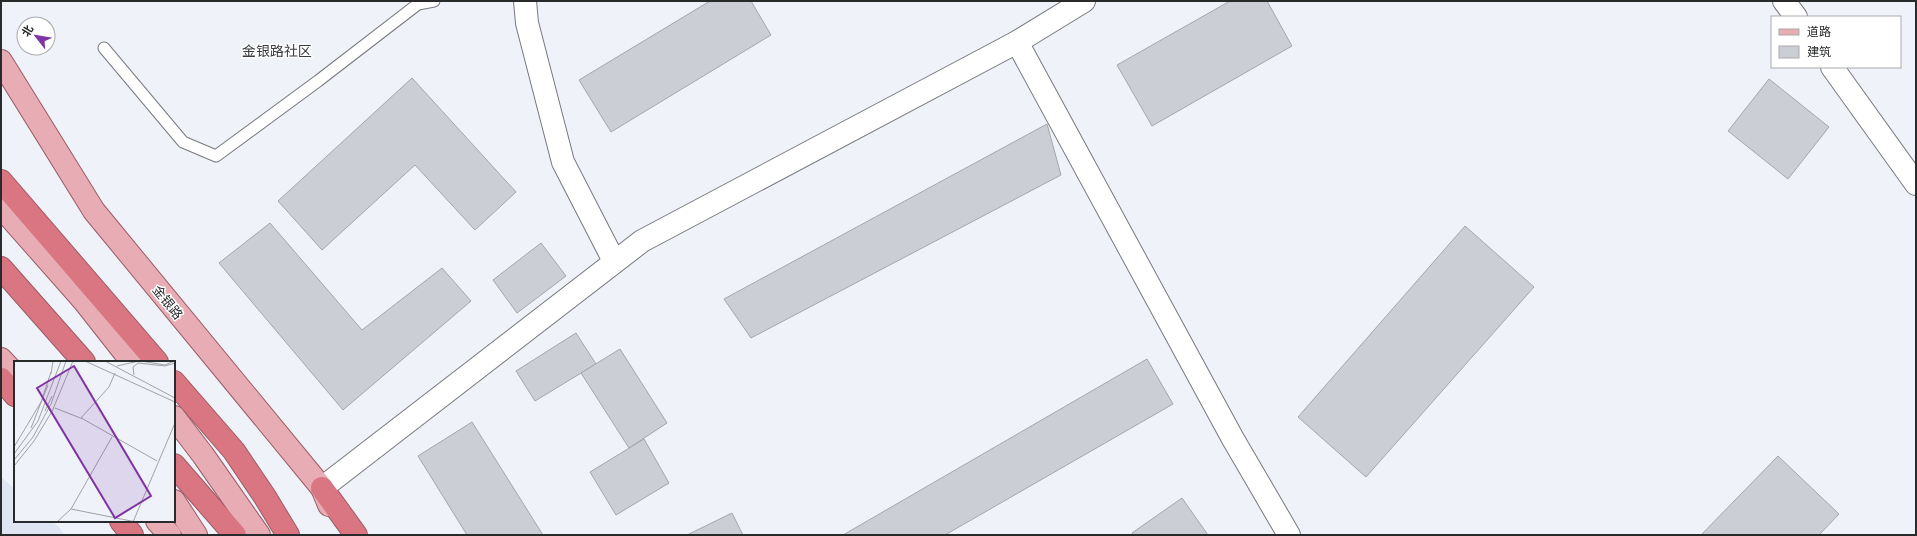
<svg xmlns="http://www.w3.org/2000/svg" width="1917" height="536" viewBox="0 0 1917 536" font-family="'Public Sans','Noto Sans SC',sans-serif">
<rect width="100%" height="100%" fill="#eff2f9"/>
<!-- built -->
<polygon fill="#e0e5f3" points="1,477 15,489 15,521 52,521 60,528 64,535 1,535"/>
<!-- building -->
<g fill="#ccced6" stroke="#a4a6ad">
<polygon points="710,1 751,1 771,35 611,132 579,80"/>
<polygon points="1230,1 1267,1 1292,46 1152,126 1117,65"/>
<polygon points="412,78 516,192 475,230 415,165 322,250 278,201"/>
<polygon points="1769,79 1829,127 1788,179 1728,131"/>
<polygon points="1047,124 1061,175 751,338 724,299"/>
<polygon points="270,223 362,330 442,268 471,301 343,410 219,263"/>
<polygon points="1465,226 1534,287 1366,477 1298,417"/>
<polygon points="541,243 566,276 517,313 493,280"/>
<polygon points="576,333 596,364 535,401 516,371"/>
<polygon points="620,349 667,423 629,448 581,373"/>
<polygon points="1147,359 1173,404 945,535 843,535"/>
<polygon points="472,422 543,535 467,535 418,456"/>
<polygon points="644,439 669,483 616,515 590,472"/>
<polygon points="1778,456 1839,514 1819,535 1701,535"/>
<polygon points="1182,498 1208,535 1133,535 1132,533"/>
<polygon points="732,513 743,535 687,535"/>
</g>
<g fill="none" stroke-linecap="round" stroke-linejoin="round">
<!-- lane casing -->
<g stroke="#77797f" stroke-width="13">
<polyline id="lane" points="104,48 183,142 216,156 318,81 418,4 434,1"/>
</g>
<!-- street casing -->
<g stroke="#77797f" stroke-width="24">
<g id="street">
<polyline points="525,1 527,23 563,162 614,261"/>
<polyline points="1784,1 1796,17"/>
<polyline points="1017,42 1233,439 1289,535"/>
<polyline points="1832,67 1916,184"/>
<polyline points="322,488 642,241 1017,42 1084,1"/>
</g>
</g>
<!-- primary casing -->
<g stroke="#9b5b64" stroke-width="24">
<g id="primary">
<polyline points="1,61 94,211 322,488 329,505"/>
<polyline points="1,207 84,301 132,362"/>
<polyline points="1,359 15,374"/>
<polyline points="174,417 203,455 259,535"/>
<polyline points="174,501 196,535"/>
<polyline points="157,521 170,535"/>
</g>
</g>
<!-- highway casing -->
<g stroke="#9b5b64" stroke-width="24">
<g id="highway">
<polyline points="1,181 157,362"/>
<polyline points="1,268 84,362"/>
<polyline points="1,379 15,395"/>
<polyline points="174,382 234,451 265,497 288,535"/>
<polyline points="174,465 235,535"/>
<polyline points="322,488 356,535"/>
<polyline points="121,521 132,535"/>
</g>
</g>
<!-- lane -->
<use href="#lane" stroke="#fff" stroke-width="11"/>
<!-- street -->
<use href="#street" stroke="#fff" stroke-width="22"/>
<!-- primary -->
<use href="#primary" stroke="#e8adb4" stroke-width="22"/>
<!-- highway -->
<use href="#highway" stroke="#d97682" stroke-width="22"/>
</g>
<g text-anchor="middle" stroke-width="3" stroke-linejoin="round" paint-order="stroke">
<!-- street labels -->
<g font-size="13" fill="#292a2c" stroke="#fff">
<text transform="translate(168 302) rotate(51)" y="5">金银路</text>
</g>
<!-- neighbourhood labels -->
<g font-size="14" fill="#3a3c42" stroke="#fff">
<text x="277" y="56">金银路社区</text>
</g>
</g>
<!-- overview -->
<g transform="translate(14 361)">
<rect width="161" height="161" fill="#eff2f9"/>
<path fill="none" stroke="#a0a2a7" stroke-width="1" d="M71,0l90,41M91,0l70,37M127,0l24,4 9,-4M103,5l22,-5M37,13l2,-13M120,14l-1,-8 5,-4 27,3 10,-3M41,47l28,11 74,42M39,48l20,-48M31,50l7,-15M67,57l28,-31 6,-14M17,67l17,-43M0,86l27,-45 10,-30M0,93l24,-33 23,-60M0,99l19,-23 18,-33 15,-43M0,105l20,-25 20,-33M57,148l65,13M43,161l14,-13 41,-72M119,161l42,-99"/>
<path fill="#7f33a4" fill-opacity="0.15" stroke="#7f33a4" stroke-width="2" d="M60,5l77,130 -36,22 -78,-130z"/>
<rect width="161" height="161" fill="none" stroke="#292a2c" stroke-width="2"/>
</g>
<!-- border -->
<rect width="1917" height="536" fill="none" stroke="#292a2c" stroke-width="4"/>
<!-- legend -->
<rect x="1771" y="16" width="130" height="52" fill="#ffffff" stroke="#a9aaab"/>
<rect x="1779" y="29" width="20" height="6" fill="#e8adb4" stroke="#a9aaab"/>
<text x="1807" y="36" font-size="12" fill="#292a2c">道路</text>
<rect x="1779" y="46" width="20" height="12" fill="#ccced6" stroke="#a9aaab"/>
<text x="1807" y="56" font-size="12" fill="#292a2c">建筑</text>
<!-- north arrow -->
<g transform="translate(36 36) rotate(301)"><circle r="19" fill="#ffffff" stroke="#a9aaab"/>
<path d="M0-3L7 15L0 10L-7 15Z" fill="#7f33a4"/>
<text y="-6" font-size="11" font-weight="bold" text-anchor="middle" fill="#292a2c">北</text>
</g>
</svg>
